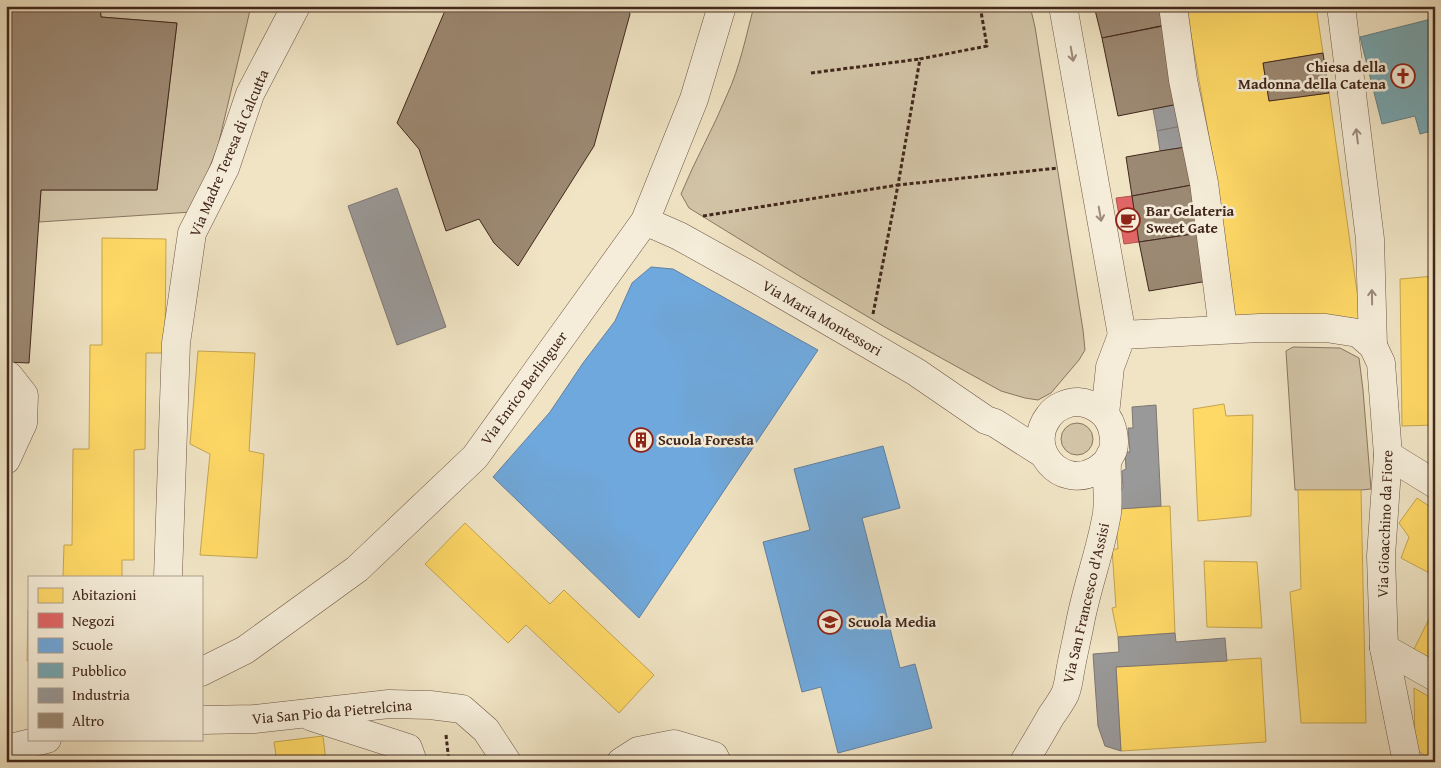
<svg xmlns="http://www.w3.org/2000/svg" width="1441" height="768" viewBox="0 0 1441 768" font-family="'Gentium Book Plus',serif">
<rect width="100%" height="100%" fill="#f0e4c4"/>
<filter id="stains"><feTurbulence type="fractalNoise" baseFrequency=".004" numOctaves="4"/><feColorMatrix values="0 0 0 0 .2 0 0 0 0 .09 0 0 0 0 .02 0 0 0 .5 -.17"/></filter>
<radialGradient id="worn" r=".72"><stop offset=".6" stop-color="#630" stop-opacity="0"/><stop offset="1" stop-color="#630" stop-opacity=".3"/></radialGradient>
<!-- green -->
<g fill="#d2c4a7" stroke="#8a7662">
<polygon points="100,6 251,6 218,146 192,212 39,222 41,190 157,190 177,23 101,17"/>
<path d="M754,6h276l5,21 48,303 2,20 -6,10 -28,33 -13,7 -13,-2 -24,-7 -116,-64 -84,-50 -112,-69 -8,-14c14,-34 32,-65 46,-99 13,-28 19,-59 27,-89z"/>
<polygon points="1293,347 1340,348 1359,358 1363,390 1371,489 1361,490 1295,490 1286,351"/>
<circle cx="1077" cy="439" r="16"/>
</g>
<!-- homes -->
<g fill="#ffd966" stroke="#c6a450">
<polygon points="1186,6 1316,6 1323,53 1263,63 1269,101 1329,93 1361,320 1236,329 1219,194"/>
<polygon points="102,238 166,239 165,353 146,353 145,449 134,450 134,560 122,560 122,577 63,577 64,545 72,545 73,449 89,449 90,345 102,345"/>
<polygon points="1435,276 1435,425 1402,426 1400,279"/>
<polygon points="198,351 255,353 249,451 264,454 257,558 200,555 210,454 190,444"/>
<polygon points="1224,404 1226,416 1253,415 1251,516 1198,521 1193,409"/>
<polygon points="1298,490 1361,490 1366,723 1301,723 1290,592 1301,589"/>
<polygon points="1417,498 1435,510 1435,576 1401,558 1409,537 1399,523"/>
<polygon points="1170,506 1175,633 1118,637 1112,608 1116,607 1112,549 1118,549 1115,509"/>
<polygon points="465,523 550,604 564,590 654,675 619,713 526,625 508,643 425,564"/>
<polygon points="1204,561 1257,562 1262,628 1207,627"/>
<polygon points="1435,607 1435,665 1412,653"/>
<polygon points="28,610 29,610 29,661 27,661"/>
<polygon points="1261,658 1266,742 1121,751 1116,667"/>
<polygon points="1414,688 1435,700 1435,762 1415,749"/>
<polygon points="323,736 326,762 277,762 274,742"/>
<polygon points="387,756 388,762 343,762"/>
</g>
<!-- shops -->
<polygon fill="#e06666" stroke="#b15350" points="1132,196 1139,242 1124,244 1116,198"/>
<!-- schools -->
<g fill="#6fa8dc" stroke="#6281a2">
<polygon points="651,267 673,269 818,350 639,618 493,477 550,412 583,363 615,321 632,283"/>
<polygon points="883,446 900,508 862,518 900,668 915,664 932,728 838,753 821,687 802,692 763,542 810,530 794,469"/>
</g>
<!-- public -->
<g fill="#76a5af" stroke="#667f83">
<polygon points="6,6 37,82 52,157 6,172"/>
<polygon points="1435,18 1435,130 1420,134 1415,116 1382,124 1360,37"/>
</g>
<!-- industry -->
<g fill="#999" stroke="#7f7774">
<polygon points="1178,104 1182,126 1157,131 1153,109"/>
<polygon points="1182,126 1186,147 1160,151 1157,131"/>
<polygon points="397,188 446,327 397,345 348,206"/>
<polygon points="1156,405 1161,506 1120,509 1119,488 1123,488 1122,471 1126,469 1125,452 1130,452 1128,428 1133,428 1132,407"/>
<polygon points="1175,633 1176,642 1225,638 1227,661 1116,667 1121,751 1105,746 1098,726 1093,654 1119,652 1118,637"/>
</g>
<!-- building -->
<g fill="#9c8973" stroke="#42271c">
<polygon points="6,6 100,6 101,17 177,23 157,190 41,190 29,363 6,362"/>
<polygon points="447,6 627,6 630,14 594,146 518,266 494,243 479,219 446,231 419,149 397,123"/>
<polygon points="1094,6 1166,6 1170,24 1102,38"/>
<polygon points="1163,26 1178,104 1118,116 1102,38"/>
<polygon points="1323,53 1329,93 1269,101 1263,63"/>
<polygon points="1186,147 1192,185 1132,196 1126,157 1160,151"/>
<polygon points="1192,185 1200,233 1139,242 1132,196"/>
<polygon points="1200,233 1208,281 1149,291 1139,242"/>
</g>
<g fill="none" stroke-linecap="round" stroke-linejoin="round">
<!-- minor casing -->
<g stroke="#6e5646" stroke-width="29">
<g id="minor">
<polyline points="1063,6 1122,335"/>
<polyline points="1173,6 1183,80 1204,183 1223,329"/>
<polyline points="1341,6 1370,239 1373,346"/>
<polyline points="645,221 679,236 751,276 916,372 986,420 995,423 1042,453"/>
<polyline points="6,376 9,376 24,395 23,423 6,460"/>
<polyline points="1105,414 1110,367 1122,335 1260,328 1326,328 1358,333 1373,346 1381,363 1388,455 1381,556 1384,648 1407,762"/>
<polyline points="1388,455 1435,484"/>
<polyline points="168,577 176,343 192,233 225,168 250,94 296,6"/>
<polyline points="1384,648 1435,677"/>
<polyline points="201,672 245,650 357,569 475,457 645,221 694,99 722,6"/>
<polyline points="312,717 408,748 413,762"/>
<polyline points="201,720 254,719 389,704 430,705 462,709 486,730 507,762"/>
<polyline points="6,749 47,739"/>
<polyline points="621,762 638,751 674,744 714,756 717,762"/>
<path d="M1024,762c9,-15 18,-30 27,-46 5,-7 10,-14 14,-22 3,-7 4,-15 5,-22 3,-17 7,-33 10,-49 7,-37 21,-73 27,-110 2,-17 -1,-33 0,-49 0,-5 4,-9 6,-14 2,-7 1,-15 -1,-22 -4,-15 -19,-25 -34,-26 -10,0 -23,5 -29,14 -25,32 11,74 46,55 4,-2 8,-6 12,-9"/>
</g>
</g>
<!-- path -->
<g stroke="#42271c" stroke-width="3" stroke-dasharray="4 2.5" stroke-linecap="butt">
<polyline points="811,73 920,59"/>
<polyline points="703,216 898,185 920,59 987,46 980,6"/>
<polyline points="873,314 898,185 1058,168"/>
<polyline points="446,735 449,762"/>
</g>
<!-- minor -->
<use href="#minor" stroke="#f5edd9" stroke-width="28"/>
</g>
<!-- one-way arrows -->
<defs><path id="oneway-shaft" d="M-6 0H5M1.5-3L5.5 0L1.5 3" fill="none" stroke-width="1.6" stroke-linecap="round" stroke-linejoin="round" transform="scale(1.25)"/></defs>
<g stroke="#9c8a7a">
<use href="#oneway-shaft" transform="translate(1072 54) rotate(80)"/>
<use href="#oneway-shaft" transform="translate(1357 136) rotate(-97)"/>
<use href="#oneway-shaft" transform="translate(1100 214) rotate(80)"/>
<use href="#oneway-shaft" transform="translate(1372 297) rotate(-91)"/>
</g>
<!-- icons -->
<defs>
<g id="church-ring" transform="scale(1.25)"><circle r="9.5" fill="#f5edd9" stroke="#8f2418" stroke-width="1.5"/><path d="M-1.2-6h2.4v3.5h3.3v2.4h-3.3V6h-2.4V-.1h-3.3v-2.4h3.3Z" fill="#8f2418"/></g>
<g id="cafe-ring" transform="scale(1.25)"><circle r="9.5" fill="#f5edd9" stroke="#8f2418" stroke-width="1.5"/><path d="M-5.5-4.5H6V0H3Q3 3.5 0 3.5H-2.5Q-5.5 3.5-5.5 0ZM3-3.2v2h1.7v-2ZM-6 4.5H4V6H-6Z" fill="#8f2418"/></g>
<g id="building-ring" transform="scale(1.25)"><circle r="9.5" fill="#f5edd9" stroke="#8f2418" stroke-width="1.5"/><path d="M-4-6H4V6H1V3H-1V6H-4ZM-2.5-4.3h1.7v1.8h-1.7ZM.8-4.3h1.7v1.8H.8ZM-2.5-1h1.7V.8h-1.7ZM.8-1h1.7V.8H.8Z" fill="#8f2418"/></g>
<g id="school-ring" transform="scale(1.25)"><circle r="9.5" fill="#f5edd9" stroke="#8f2418" stroke-width="1.5"/><path d="M0-5L7-2L0 1L-7-2ZM-4 1L0 2.5L4 1V4Q0 6-4 4Z" fill="#8f2418"/></g>
</defs>
<g fill-rule="evenodd">
<use href="#church-ring" x="1403" y="76"/>
<use href="#cafe-ring" x="1128" y="220"/>
<use href="#building-ring" x="641" y="440"/>
<use href="#school-ring" x="830" y="622"/>
</g>
<g text-anchor="middle" stroke-width="5" stroke-linejoin="round" paint-order="stroke">
<!-- poi labels -->
<g font-size="15" font-weight="bold" fill="#42271c" stroke="#f5edd9" text-anchor="start">
<text x="1386" y="72" text-anchor="end">Chiesa della<tspan x="1386" dy="17">Madonna della Catena</tspan></text>
<text x="1146" y="216">Bar Gelateria<tspan x="1146" dy="17">Sweet Gate</tspan></text>
<text x="658" y="445">Scuola Foresta</text>
<text x="848" y="627">Scuola Media</text>
</g>
<!-- street labels -->
<g font-size="15" fill="#42271c" stroke="#f5edd9">
<text transform="translate(229 153) rotate(-67)" y="5">Via Madre Teresa di Calcutta</text>
<text transform="translate(822 318) rotate(30)" y="5">Via Maria Montessori</text>
<text transform="translate(524 388) rotate(-54)" y="5">Via Enrico Berlinguer</text>
<text transform="translate(1385 524) rotate(-88)" y="5">Via Gioacchino da Fiore</text>
<text transform="translate(1086 603) rotate(-77)" y="5">Via San Francesco d'Assisi</text>
<text transform="translate(332 712) rotate(-5)" y="5">Via San Pio da Pietrelcina</text>
</g>
</g>
<!-- margin -->
<rect width="1441" height="768" fill="none" stroke="#f0e4c4" stroke-width="25"/>
<rect x="8" y="8" width="1426" height="753" fill="none" stroke="#42271c" stroke-width="2.5"/>
<rect x="12" y="12" width="1416" height="743" fill="none" stroke="#42271c"/>
<!-- legend -->
<rect x="28" y="576" width="175" height="165" fill="#f5edd9" stroke="#ad9e8d"/>
<rect x="38" y="588" width="25" height="15" fill="#ffd966" stroke="#ad9e8d"/>
<text x="72" y="600" font-size="15" fill="#42271c">Abitazioni</text>
<rect x="38" y="613" width="25" height="15" fill="#e06666" stroke="#ad9e8d"/>
<text x="72" y="626" font-size="15" fill="#42271c">Negozi</text>
<rect x="38" y="638" width="25" height="15" fill="#6fa8dc" stroke="#ad9e8d"/>
<text x="72" y="650" font-size="15" fill="#42271c">Scuole</text>
<rect x="38" y="663" width="25" height="15" fill="#76a5af" stroke="#ad9e8d"/>
<text x="72" y="676" font-size="15" fill="#42271c">Pubblico</text>
<rect x="38" y="688" width="25" height="15" fill="#999999" stroke="#ad9e8d"/>
<text x="72" y="700" font-size="15" fill="#42271c">Industria</text>
<rect x="38" y="713" width="25" height="15" fill="#9c8973" stroke="#ad9e8d"/>
<text x="72" y="726" font-size="15" fill="#42271c">Altro</text>
<rect width="100%" height="100%" filter="url(#stains)"/>
<rect width="100%" height="100%" fill="url(#worn)"/>
</svg>
